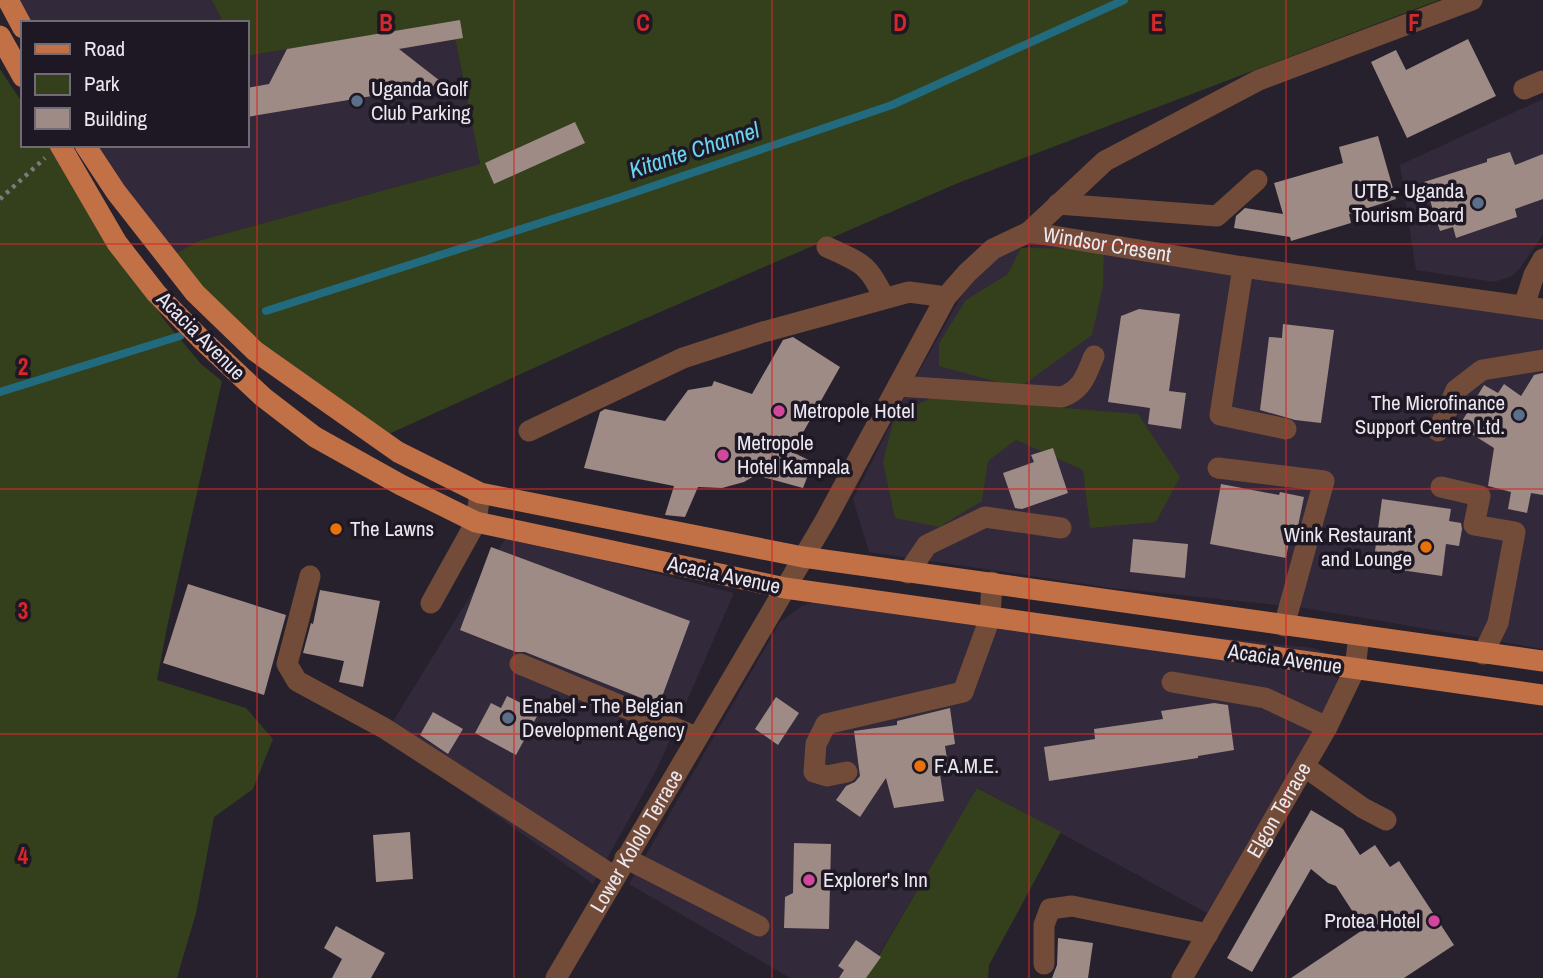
<svg xmlns="http://www.w3.org/2000/svg" width="1543" height="978" viewBox="0 0 1543 978" font-family="'Archivo Narrow',sans-serif">
<rect width="100%" height="100%" fill="#27212d"/>
<!-- built -->
<g fill="#32293a">
<polygon points="15,0 212,0 223,23 27,23"/>
<polygon points="452,21 480,164 198,241 170,257 93,145 247,145 247,56"/>
<polygon points="1543,99 1543,235 1520,268 1512,276 1494,282 1416,270 1400,165"/>
<polygon points="1049,242 1543,318 1543,649 1305,608 1112,588 869,552 853,499 903,400 962,295 989,264 1009,251"/>
<polygon points="507,536 734,593 658,767 593,884 384,736"/>
<polygon points="843,591 1061,621 1313,648 1338,658 1337,689 1207,913 978,788 865,978 790,978 629,884 780,622 802,606"/>
</g>
<!-- green -->
<g fill="#33401b">
<polygon points="212,0 1439,0 958,183 598,339 380,438 281,368 170,257 198,241 480,164 452,22 247,56 247,23 223,23"/>
<polygon points="0,69 23,104 23,145 49,145 165,321 201,364 222,381 167,627 157,680 246,708 273,739 253,789 214,817 196,913 177,978 0,978"/>
<polygon points="1021,248 1104,249 1103,286 1092,335 1019,388 939,366 939,343 966,300 1008,274"/>
<polygon points="933,397 1138,414 1180,477 1156,522 1090,528 1083,470 1016,440 988,461 982,501 939,527 895,518 883,462 895,415"/>
<polygon points="977,788 1061,832 989,965 988,978 866,978"/>
</g>
<g fill="none" stroke-linecap="round" stroke-linejoin="round">
<!-- stream -->
<g stroke="#226b7f" stroke-width="8">
<polyline points="266,311 618,198 892,105 1124,0"/>
<polyline points="0,392 180,336"/>
</g>
</g>
<!-- building -->
<g fill="#9e8b86">
<polygon points="460,20 463,38 399,49 444,84 247,117 247,88 269,84 287,49"/>
<polygon points="1468,39 1496,96 1407,138 1371,62 1396,50 1406,70"/>
<polygon points="575,122 585,143 494,184 485,163"/>
<polygon points="1378,136 1396,199 1349,214 1351,223 1291,241 1290,237 1234,228 1236,216 1245,208 1283,214 1274,183 1343,163 1339,147"/>
<polygon points="1510,152 1515,165 1543,154 1543,199 1515,209 1517,217 1456,238 1453,227 1440,231 1424,182 1487,162 1487,159"/>
<polygon points="1139,309 1180,314 1169,391 1186,393 1181,429 1148,424 1150,408 1108,402 1121,316"/>
<polygon points="1283,324 1334,330 1321,423 1295,420 1260,410 1269,337 1282,338"/>
<polygon points="793,337 840,367 792,452 813,462 803,488 756,475 744,482 722,488 698,487 685,517 665,515 674,486 584,468 600,412 605,409 665,421 688,390 712,386 714,381 752,394 783,340"/>
<polygon points="1543,373 1543,495 1531,493 1527,513 1508,509 1511,492 1488,486 1494,448 1459,426 1484,385 1498,393 1504,384 1521,396 1534,375"/>
<polygon points="1053,448 1068,493 1022,509 1015,508 1003,473 1034,462 1031,455"/>
<polygon points="1221,484 1279,495 1280,492 1304,497 1298,526 1292,525 1286,558 1210,544"/>
<polygon points="1382,499 1451,509 1449,521 1461,523 1462,529 1459,546 1446,544 1442,576 1373,566"/>
<polygon points="1133,539 1188,544 1185,578 1130,572"/>
<polygon points="491,547 690,621 659,705 525,652 516,652 460,630"/>
<polygon points="188,584 286,615 264,695 163,663"/>
<polygon points="320,590 380,601 363,687 339,682 344,661 303,653 311,623 313,624"/>
<polygon points="507,696 521,703 524,697 542,707 516,755 475,733 491,703 501,708"/>
<polygon points="776,697 799,713 778,745 755,729"/>
<polygon points="1214,703 1228,705 1234,750 1198,756 1198,758 1049,781 1044,747 1095,739 1094,729 1163,719 1161,711"/>
<polygon points="950,708 955,744 945,746 949,772 940,774 944,801 894,808 886,778 860,817 836,800 846,786 855,782 860,776 854,731 897,725 897,721"/>
<polygon points="433,712 463,729 448,754 420,735"/>
<polygon points="1311,810 1343,829 1360,855 1375,845 1390,867 1399,861 1454,945 1404,978 1291,978 1364,929 1336,886 1328,883 1311,869 1252,972 1227,958"/>
<polygon points="410,832 413,879 376,882 373,835"/>
<polygon points="794,843 831,844 829,929 784,928 785,897 793,893"/>
<polygon points="336,926 385,953 371,978 332,978 342,959 324,948"/>
<polygon points="1058,938 1093,943 1088,978 1052,978 1057,965"/>
<polygon points="856,940 881,957 866,978 839,978 844,970 838,966"/>
</g>
<g fill="none" stroke-linecap="round" stroke-linejoin="round">
<!-- path -->
<polyline stroke="#7e7883" stroke-width="4.5" stroke-dasharray="3.5 5" stroke-linecap="butt" points="0,199 45,158"/>
<!-- minor -->
<g stroke="#734c39" stroke-width="21">
<polyline points="1524,89 1543,81"/>
<polyline points="1058,204 1217,216 1257,180"/>
<polyline points="1029,232 1105,161 1259,80 1472,0"/>
<path d="M827,247c34,16 41,16 57,51"/>
<polyline points="1243,267 1220,415 1286,429"/>
<polyline points="1524,306 1534,275 1543,259"/>
<path d="M898,386l164,11c21,-8 24,-22 32,-41"/>
<polyline points="529,431 683,358 763,332 909,292 946,297"/>
<polyline points="1438,431 1456,390 1482,370 1543,360"/>
<polyline points="1218,468 1324,481 1284,626"/>
<polyline points="1441,487 1480,496 1474,525 1515,532 1498,623 1483,654"/>
<polyline points="908,573 927,545 985,517 1061,528"/>
<polyline points="310,576 287,664 297,681 384,728 615,877"/>
<polyline points="431,603 476,522 480,493"/>
<polyline points="520,664 696,737"/>
<polyline points="1172,682 1265,698 1327,727"/>
<polyline points="1305,767 1363,808 1386,820"/>
<polyline points="847,772 827,776 814,772 816,744 826,724 963,692 990,618 992,582"/>
<polyline points="625,858 759,926"/>
<polyline points="1044,964 1044,925 1050,909 1072,906 1208,934"/>
<path id="s1" d="M556,978l269,-457 121,-224 21,-24 26,-24 36,-17 214,35 300,42"/>
<path id="s2" d="M1182,978l145,-251 28,-58 4,-34"/>
</g>
<!-- major -->
<g stroke="#c27147" stroke-width="21">
<polyline points="8,0 23,28"/>
<polyline points="0,36 23,77"/>
<polyline points="60,145 117,243 156,293 200,338 263,397 315,437 401,485 476,522 785,588 1543,695"/>
<polyline points="85,145 116,192 195,293 255,351 398,452 480,493 803,557 1543,661"/>
</g>
</g>
<!-- grid -->
<path fill="none" stroke="#d62828" stroke-width="2" stroke-opacity="0.55" d="M257,0v978M514,0v978M772,0v978M1029,0v978M1286,0v978M0,244h1543M0,489h1543M0,734h1543"/>
<!-- markers -->
<g fill="#5c6f8a" stroke="#1e1824" stroke-width="2.5">
<circle cx="357" cy="101" r="7"/>
<circle cx="1478" cy="203" r="7"/>
<circle cx="1519" cy="415" r="7"/>
<circle cx="508" cy="718" r="7"/>
</g>
<g fill="#d1479c" stroke="#1e1824" stroke-width="2.5">
<circle cx="779" cy="411" r="7"/>
<circle cx="723" cy="455" r="7"/>
<circle cx="809" cy="880" r="7"/>
<circle cx="1434" cy="921" r="7"/>
</g>
<g fill="#e8710a" stroke="#1e1824" stroke-width="2.5">
<circle cx="336" cy="529" r="7"/>
<circle cx="1426" cy="547" r="7"/>
<circle cx="920" cy="766" r="7"/>
</g>
<g text-anchor="middle" stroke-width="7" stroke-linejoin="round" paint-order="stroke">
<!-- poi labels -->
<g font-size="21" fill="#ebe7ef" stroke="#1e1824" text-anchor="start">
<text x="371" y="96">Uganda Golf<tspan x="371" dy="24">Club Parking</tspan></text>
<text x="1464" y="198" text-anchor="end">UTB - Uganda<tspan x="1464" dy="24">Tourism Board</tspan></text>
<text x="1505" y="410" text-anchor="end">The Microfinance<tspan x="1505" dy="24">Support Centre Ltd.</tspan></text>
<text x="793" y="418">Metropole Hotel</text>
<text x="737" y="450">Metropole<tspan x="737" dy="24">Hotel Kampala</tspan></text>
<text x="350" y="536">The Lawns</text>
<text x="1412" y="542" text-anchor="end">Wink Restaurant<tspan x="1412" dy="24">and Lounge</tspan></text>
<text x="522" y="713">Enabel - The Belgian<tspan x="522" dy="24">Development Agency</tspan></text>
<text x="934" y="773">F.A.M.E.</text>
<text x="823" y="887">Explorer's Inn</text>
<text x="1420" y="928" text-anchor="end">Protea Hotel</text>
</g>
<!-- street labels -->
<g font-size="21" fill="#ebe7ef" stroke="#1e1824">
<text dy="7" stroke="none"><textPath href="#s1" startOffset="971">Windsor Cresent</textPath></text>
<text transform="translate(201 336) rotate(45)" y="7">Acacia Avenue</text>
<text transform="translate(724 575) rotate(12)" y="7">Acacia Avenue</text>
<text transform="translate(1285 659) rotate(8)" y="7">Acacia Avenue</text>
<text dy="7" stroke="none"><textPath href="#s2" startOffset="194">Elgon Terrace</textPath></text>
<text dy="7" stroke="none"><textPath href="#s1" startOffset="159">Lower Kololo Terrace</textPath></text>
</g>
<!-- water labels -->
<g font-size="23" font-style="italic" fill="#69d3f2" stroke="#1e1824">
<text transform="translate(694 150) rotate(-18)" y="8">Kitante Channel</text>
</g>
</g>
<g font-size="23" text-anchor="middle" font-weight="bold" fill="#d62828" stroke="#1e1824" stroke-width="7" stroke-linejoin="round" paint-order="stroke">
<text x="386" y="31">B</text>
<text x="643" y="31">C</text>
<text x="900" y="31">D</text>
<text x="1157" y="31">E</text>
<text x="1414" y="31">F</text>
<text x="23" y="375">2</text>
<text x="23" y="619">3</text>
<text x="23" y="864">4</text>
</g>
<!-- legend -->
<rect x="21" y="21" width="228" height="126" fill="#1e1824" stroke="#706b75" stroke-width="2"/>
<rect x="35" y="44" width="35" height="10" fill="#c27147" stroke="#706b75" stroke-width="2"/>
<text x="84" y="56" font-size="21" fill="#ebe7ef">Road</text>
<rect x="35" y="74" width="35" height="21" fill="#33401b" stroke="#706b75" stroke-width="2"/>
<text x="84" y="91" font-size="21" fill="#ebe7ef">Park</text>
<rect x="35" y="108" width="35" height="21" fill="#9e8b86" stroke="#706b75" stroke-width="2"/>
<text x="84" y="126" font-size="21" fill="#ebe7ef">Building</text>
</svg>
